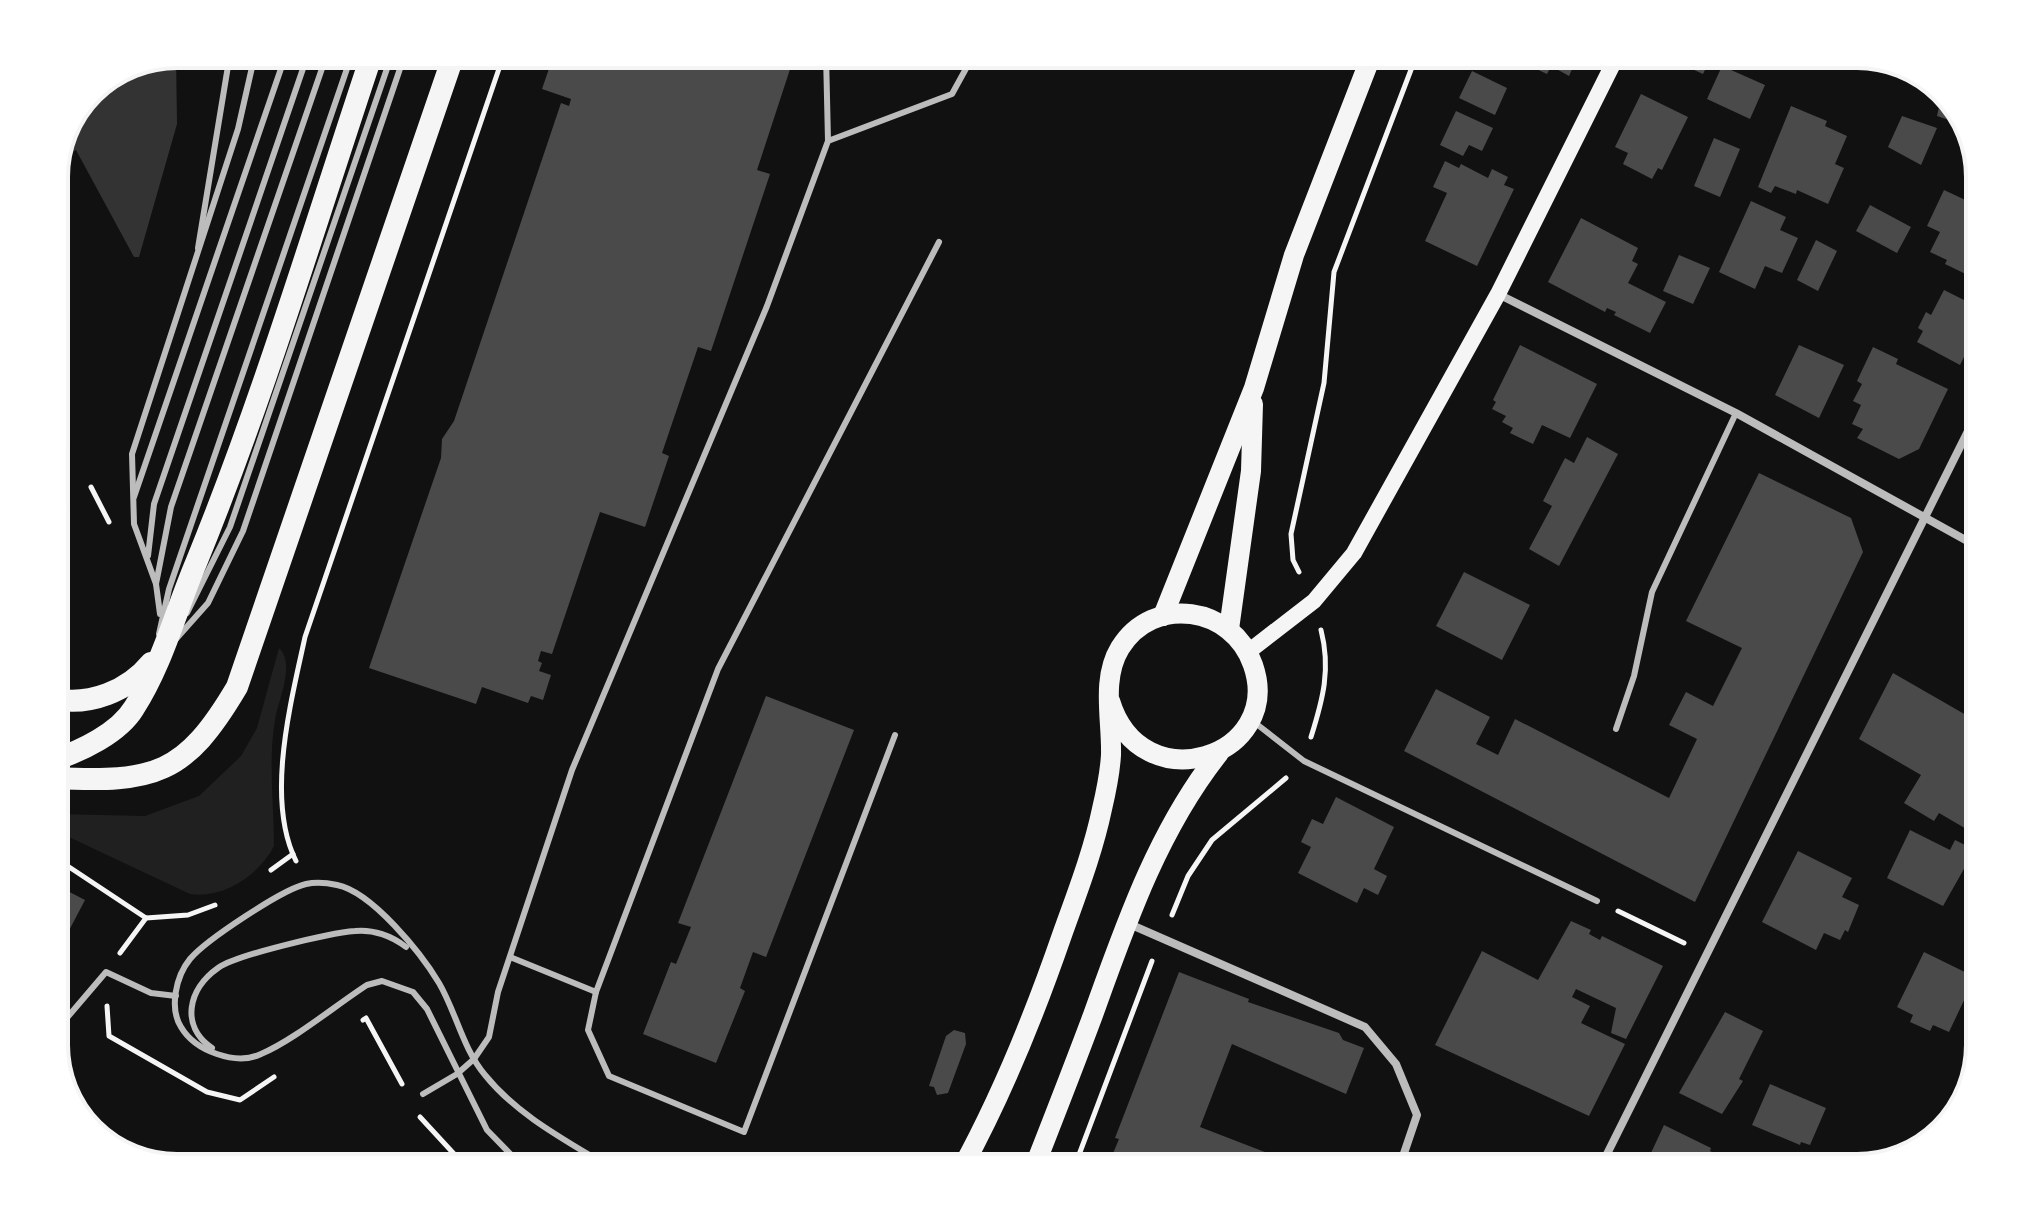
<svg xmlns="http://www.w3.org/2000/svg" width="2034" height="1222" viewBox="0 0 2034 1222" font-family="Quicksand,sans-serif">
<rect width="100%" height="100%" fill="#111"/>
<!-- green -->
<path fill="#202020" d="M279,648c17,16 -1,52 -4,72 -7,40 -1,85 -1,126 -15,29 -50,53 -84,48l-136,-64v-16l91,2 54,-20 42,-40 16,-28z"/>
<!-- water -->
<polygon fill="#333" points="176,54 177,124 139,257 134,257 76,150 59,159 90,90"/>
<!-- building -->
<g fill="#4a4a4a">
<polygon points="554,54 795,54 757,170 770,174 711,351 698,347 662,453 669,456 645,527 600,512 552,654 541,651 538,661 542,663 539,671 551,675 543,700 531,696 528,703 482,687 476,704 369,668 441,458 442,439 454,421 561,103 569,106 571,99 542,89"/>
<polygon points="1525,54 1579,54 1569,76 1551,66 1547,74 1532,67 1536,59"/>
<polygon points="1675,54 1719,54 1715,62 1710,59 1703,74 1672,60"/>
<polygon points="1722,66 1765,85 1750,119 1707,99"/>
<polygon points="1472,71 1507,88 1495,115 1459,98"/>
<polygon points="1942,93 1963,115 1967,126 1937,116"/>
<polygon points="1641,94 1688,117 1662,170 1658,168 1652,179 1623,164 1628,153 1615,147"/>
<polygon points="1791,106 1827,121 1825,126 1847,136 1835,164 1844,168 1828,204 1797,190 1796,194 1775,186 1771,193 1758,187"/>
<polygon points="1456,111 1493,128 1482,151 1469,145 1463,156 1440,145"/>
<polygon points="1902,116 1937,128 1921,165 1888,147"/>
<polygon points="1714,138 1740,149 1720,197 1694,186"/>
<polygon points="1445,161 1459,168 1461,164 1488,178 1492,169 1508,177 1504,185 1514,189 1477,266 1425,241 1447,193 1433,187"/>
<polygon points="1944,190 1974,204 1975,200 1980,202 1980,281 1945,264 1947,260 1930,252 1940,232 1927,226"/>
<polygon points="1751,201 1786,217 1780,230 1798,238 1782,273 1765,266 1755,289 1719,272"/>
<polygon points="1870,205 1911,227 1897,253 1856,231"/>
<polygon points="1581,218 1638,248 1632,261 1638,264 1628,283 1666,302 1650,333 1614,315 1616,312 1607,308 1605,312 1548,282"/>
<polygon points="1816,240 1837,251 1818,291 1797,280"/>
<polygon points="1679,255 1710,268 1693,304 1663,291"/>
<polygon points="1944,290 1980,308 1980,325 1960,365 1917,342 1923,331 1918,328 1926,312 1931,315"/>
<polygon points="1520,345 1597,384 1570,438 1542,425 1533,444 1510,433 1513,428 1502,422 1506,416 1492,409 1496,402 1493,400"/>
<polygon points="1799,345 1844,365 1819,418 1775,395"/>
<polygon points="1873,347 1898,359 1896,364 1948,389 1919,449 1899,459 1857,438 1863,429 1852,424 1861,405 1853,401 1862,384 1857,381"/>
<polygon points="1587,437 1618,454 1559,566 1529,549 1552,506 1543,501 1565,458 1574,463"/>
<polygon points="1759,473 1851,518 1863,552 1695,902 1404,751 1436,689 1490,717 1476,744 1498,755 1515,719 1669,798 1697,739 1669,725 1686,692 1713,706 1742,648 1686,621"/>
<polygon points="1464,572 1530,605 1502,660 1436,626"/>
<polygon points="1893,673 1980,723 1980,837 1939,813 1934,821 1904,803 1921,775 1859,739"/>
<polygon points="766,696 854,730 766,957 753,952 740,988 745,991 716,1063 643,1034 671,962 676,964 691,927 678,923"/>
<polygon points="1336,797 1394,827 1374,869 1387,876 1378,895 1364,888 1357,903 1298,873 1311,847 1301,842 1312,819 1323,824"/>
<polygon points="1910,830 1950,850 1955,840 1971,848 1965,858 1969,860 1943,906 1887,878"/>
<polygon points="1798,851 1852,878 1842,897 1859,905 1848,932 1845,930 1840,940 1824,933 1816,950 1762,922"/>
<polygon points="54,884 85,900 54,959"/>
<polygon points="1571,921 1591,930 1589,934 1600,940 1602,936 1663,966 1626,1039 1611,1033 1616,1008 1576,989 1572,997 1590,1006 1581,1023 1625,1044 1589,1116 1435,1045 1482,951 1538,980"/>
<polygon points="1924,952 1975,977 1949,1032 1933,1025 1930,1031 1910,1022 1913,1015 1897,1007"/>
<polygon points="1179,972 1249,999 1248,1002 1339,1033 1343,1040 1364,1048 1346,1094 1232,1044 1200,1127 1278,1157 1280,1152 1322,1168 1107,1168 1119,1139 1115,1138"/>
<polygon points="1725,1012 1763,1031 1739,1079 1743,1081 1722,1114 1679,1093"/>
<polygon points="954,1030 965,1033 966,1044 948,1093 937,1095 934,1087 929,1086 946,1036"/>
<polygon points="1770,1084 1826,1108 1810,1145 1801,1142 1800,1145 1752,1125"/>
<polygon points="1664,1125 1711,1148 1710,1151 1730,1162 1727,1168 1644,1168"/>
</g>
<g fill="none" stroke-linecap="round" stroke-linejoin="round">
<!-- path -->
<g stroke="#f5f5f5" stroke-width="5">
<polyline points="91,487 109,522"/>
<polyline points="1299,572 1293,560 1291,534 1324,383 1334,272 1417,54"/>
<path d="M1311,737c12,-38 20,-68 10,-107"/>
<polyline points="54,857 146,918 188,915 215,905"/>
<path d="M296,861c-31,-62 -5,-159 9,-224l199,-583"/>
<polyline points="271,870 293,854"/>
<polyline points="1618,911 1684,943"/>
<polyline points="1172,915 1188,876 1212,840 1286,778"/>
<polyline points="120,953 146,918"/>
<polyline points="107,1006 109,1036 207,1092 240,1100 274,1077"/>
<polyline points="363,1020 366,1018 402,1084"/>
<polyline points="420,1117 467,1168"/>
<polyline points="921,1168 932,1161"/>
<polyline points="1074,1168 1152,961"/>
</g>
<!-- service -->
<g stroke="#bcbcbc" stroke-width="6">
<polyline points="826,54 828,141"/>
<polyline points="198,248 230,54"/>
<polyline points="134,497 286,54"/>
<polyline points="148,556 154,504 308,54"/>
<polyline points="156,584 134,524 132,454 238,129 255,54"/>
<polyline points="187,613 230,527 392,54"/>
<polyline points="160,614 156,584 171,507 327,54"/>
<polyline points="159,634 169,589 352,54"/>
<polyline points="176,639 208,603 243,531 405,54"/>
<polyline points="1254,722 1304,761 1597,901"/>
<polyline points="1616,729 1634,676 1652,592 1736,413"/>
<polyline points="510,957 596,992 718,669 939,242"/>
<polyline points="596,992 588,1030 609,1076 744,1132 895,735"/>
<polyline points="54,1033 106,972 151,993 176,996"/>
<path d="M212,1048c-32,-22 -24,-59 6,-80 18,-13 112,-35 137,-37 18,-2 37,5 51,16"/>
<polyline points="423,1094 457,1074 474,1059 489,1037 498,992 572,770 767,306 828,141 952,94 974,54"/>
<path d="M524,1168l-37,-38 -60,-121 -14,-17 -31,-11 -15,4c-31,20 -73,55 -106,69 -25,12 -66,-3 -80,-27 -12,-19 -5,-51 9,-68 16,-19 93,-70 116,-75 9,-2 22,-1 31,1 35,7 84,68 102,98 17,29 24,66 46,92 33,41 82,66 126,93"/>
</g>
<!-- minor -->
<g stroke="#bcbcbc" stroke-width="8">
<polyline points="1498,294 1736,413 1980,548"/>
<polyline points="1127,923 1365,1027 1396,1064 1417,1115 1399,1168"/>
<polyline points="1600,1168 1980,407"/>
</g>
<!-- secondary -->
<polyline stroke="#f5f5f5" stroke-width="16" points="1248,652 1314,601 1354,553 1498,294 1618,54"/>
<!-- primary -->
<g stroke="#f5f5f5" stroke-width="20">
<polyline points="1163,616 1254,388 1294,255 1372,54"/>
<polyline points="1229,629 1251,471 1253,404"/>
<path d="M962,1168c41,-75 72,-152 100,-233 15,-42 31,-83 40,-126 4,-17 8,-37 9,-54 1,-35 -10,-76 9,-107 33,-54 113,-42 133,17 32,92 -112,139 -143,36"/>
<path d="M1034,1168c20,-51 40,-102 59,-153 33,-92 65,-185 126,-262"/>
</g>
<!-- trunk -->
<g stroke="#f5f5f5" stroke-width="22">
<path d="M54,699c36,7 74,-8 97,-36"/>
<path d="M54,760c27,-9 65,-27 80,-52 28,-43 42,-98 62,-145 68,-166 119,-339 176,-509"/>
<path d="M54,778c101,5 131,-3 183,-91l217,-633"/>
</g>
</g>
<!-- crop -->
<path d="M0 0H2034V1222H0ZM177 68H1857A109 109 0 0 1 1966 177V1045A109 109 0 0 1 1857 1154H177A109 109 0 0 1 68 1045V177A109 109 0 0 1 177 68Z" fill="#fff" fill-rule="evenodd"/>
<path fill="none" stroke="#f5f5f5" stroke-width="4" d="M177 68H1857A109 109 0 0 1 1966 177V1045A109 109 0 0 1 1857 1154H177A109 109 0 0 1 68 1045V177A109 109 0 0 1 177 68Z"/>
</svg>
